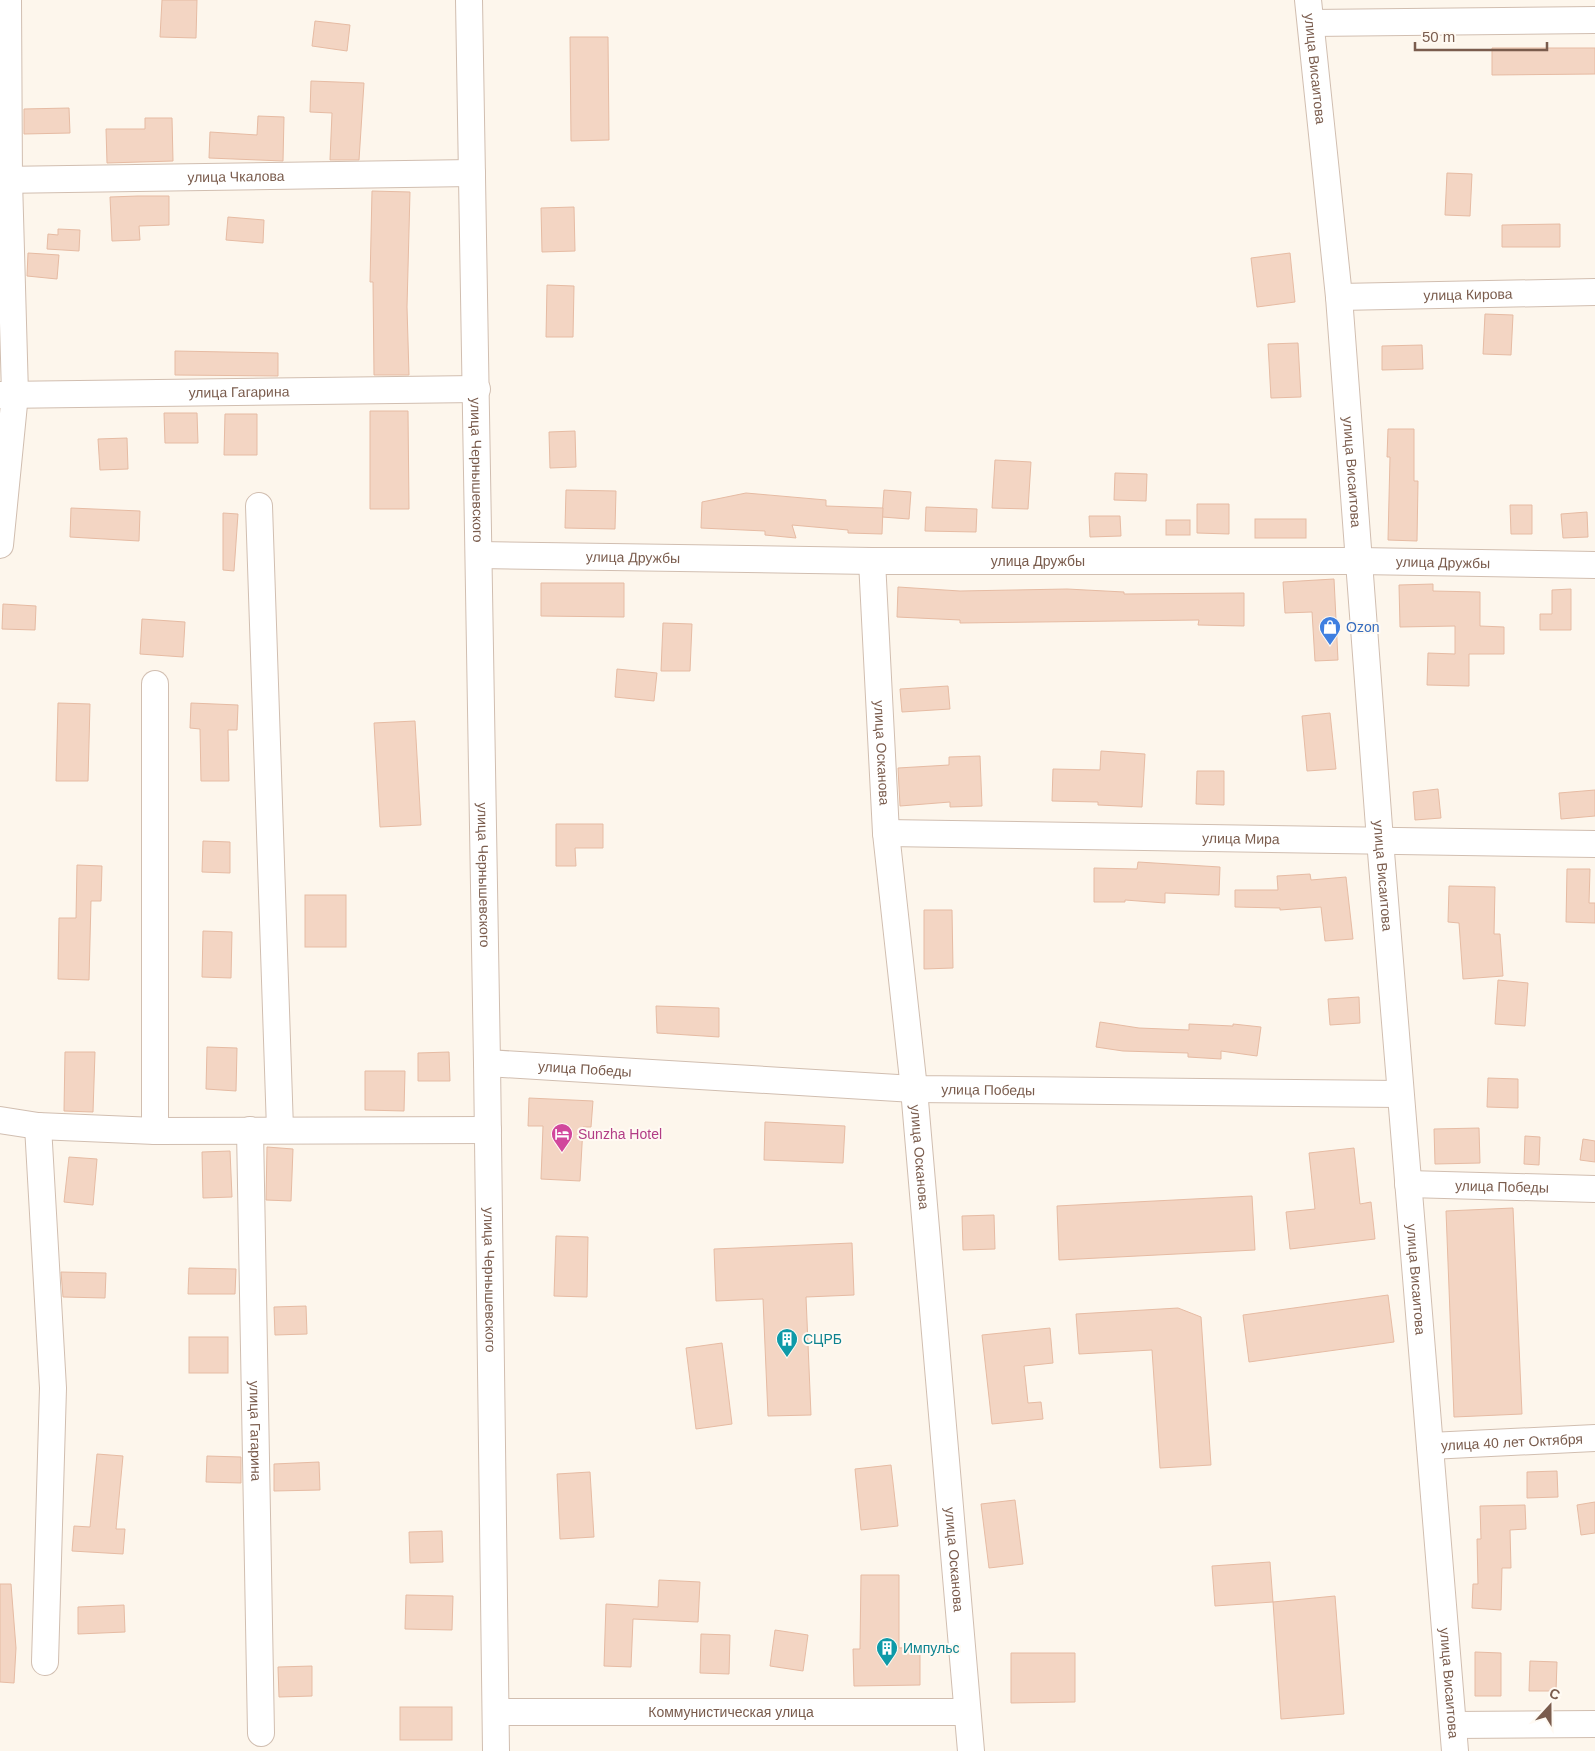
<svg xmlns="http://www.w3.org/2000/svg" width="1595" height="1751" viewBox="0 0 1595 1751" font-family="Arial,sans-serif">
<rect width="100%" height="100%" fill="#fdf6ec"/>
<!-- building -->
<g fill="#f3d5c3" stroke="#e6bba3">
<polygon points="162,0 197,0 196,38 160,37"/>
<polygon points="315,21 350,25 347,51 312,46"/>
<polygon points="570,37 608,37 609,140 571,141"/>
<polygon points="1492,48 1595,48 1595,74 1492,75"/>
<polygon points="311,81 364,83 359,160 330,160 332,113 310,112"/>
<polygon points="69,108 70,133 24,134 24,109"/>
<polygon points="258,116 284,117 283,161 209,158 210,132 257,135"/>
<polygon points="145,118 172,118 173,161 107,163 106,129 145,129"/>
<polygon points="1447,173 1472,174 1470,216 1445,215"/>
<polygon points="372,191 410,192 407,307 409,375 374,375 373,282 370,282"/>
<polygon points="138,196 169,196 169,225 139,226 140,240 112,241 110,197"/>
<polygon points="574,207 575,251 542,252 541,208"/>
<polygon points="228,217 264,220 263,243 226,240"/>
<polygon points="1560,224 1560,247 1502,247 1502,225"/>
<polygon points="58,229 80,230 79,251 47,249 48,234 58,235"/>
<polygon points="28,253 59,255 57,279 27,276"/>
<polygon points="1290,253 1295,302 1257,307 1251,258"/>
<polygon points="547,285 574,286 573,337 546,337"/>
<polygon points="1485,314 1513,315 1511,355 1483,354"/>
<polygon points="1298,343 1301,397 1271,398 1268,344"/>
<polygon points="1422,345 1423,369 1382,370 1382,346"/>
<polygon points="175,351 278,353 278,376 175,375"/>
<polygon points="370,411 408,411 409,509 370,509"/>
<polygon points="164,413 197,413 198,443 165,443"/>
<polygon points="225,414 257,414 257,455 224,455"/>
<polygon points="1388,429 1414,429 1414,481 1418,481 1417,541 1388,540 1390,457 1387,457"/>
<polygon points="575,431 576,467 550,468 549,432"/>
<polygon points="127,438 128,469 100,470 98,439"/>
<polygon points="995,460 1031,462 1028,509 992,508"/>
<polygon points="1115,473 1147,474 1146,501 1114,500"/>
<polygon points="566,490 616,491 615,529 565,528"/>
<polygon points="884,490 911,492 909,519 882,517"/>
<polygon points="746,493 826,500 826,506 883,508 882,534 848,533 848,530 792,525 796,538 765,535 765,531 701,528 702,502"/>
<polygon points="1197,504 1229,504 1229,534 1197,533"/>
<polygon points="1510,505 1532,505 1532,534 1511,534"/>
<polygon points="926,507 977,509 976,532 925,531"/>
<polygon points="71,508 140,511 139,541 70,537"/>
<polygon points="1587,512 1588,537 1563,538 1561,514"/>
<polygon points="223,513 238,514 234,571 223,570"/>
<polygon points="1089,516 1120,516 1121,536 1090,537"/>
<rect x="1255" y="519" width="51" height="19"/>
<rect x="1166" y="520" width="24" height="15"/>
<polygon points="1334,579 1338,660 1315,661 1312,612 1285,613 1283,582"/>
<polygon points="541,583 624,583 624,617 541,616"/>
<polygon points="1433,584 1433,591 1480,592 1480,626 1504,627 1504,654 1469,654 1469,686 1427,685 1428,653 1455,654 1455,626 1400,627 1399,585"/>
<polygon points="898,587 960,591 1067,589 1124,592 1124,594 1244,593 1244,626 1198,625 1199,620 960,623 960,620 897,617"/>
<polygon points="1571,589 1571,630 1540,630 1540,614 1552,614 1552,590"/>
<polygon points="3,604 36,606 35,630 2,629"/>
<polygon points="142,619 185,622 183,657 140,654"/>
<polygon points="663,623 692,624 690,671 661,671"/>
<polygon points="617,669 657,673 654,701 615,697"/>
<polygon points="948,686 950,709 902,712 900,689"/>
<polygon points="58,703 90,704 88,781 56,781"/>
<polygon points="191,703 238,705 237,730 228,730 229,781 201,781 200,729 190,728"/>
<polygon points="1330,713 1336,769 1307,771 1302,716"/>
<polygon points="415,721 421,825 380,827 374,723"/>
<polygon points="1101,751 1145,754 1142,807 1098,805 1098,802 1052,801 1053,769 1100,770"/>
<polygon points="980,756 982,806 950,807 950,802 900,806 898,768 949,765 949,757"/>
<polygon points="1197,771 1224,771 1224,805 1196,804"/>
<polygon points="1438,789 1441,818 1415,820 1413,792"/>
<polygon points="1595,790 1595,816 1561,819 1559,793"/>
<polygon points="556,824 603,824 603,848 575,848 576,866 556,866"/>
<polygon points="203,841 230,842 230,873 202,872"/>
<polygon points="1138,862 1220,867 1219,895 1165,893 1165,903 1125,900 1125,902 1094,902 1094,868 1137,869"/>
<polygon points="77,865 102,866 101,901 91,901 89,980 58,979 59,918 76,918"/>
<polygon points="1567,869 1590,869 1589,903 1595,903 1595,923 1566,922"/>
<polygon points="1310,874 1311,880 1346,877 1353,939 1325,941 1321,907 1280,910 1280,908 1235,907 1235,890 1278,890 1277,876"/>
<polygon points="1449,886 1495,887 1494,934 1500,934 1503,976 1463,979 1459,923 1448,922"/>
<rect x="305" y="895" width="41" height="52"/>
<polygon points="924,910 952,910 953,968 924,969"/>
<polygon points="203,931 232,932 231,978 202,977"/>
<polygon points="1498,980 1528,983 1525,1026 1495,1024"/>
<polygon points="1359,997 1360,1023 1330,1025 1328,999"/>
<polygon points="656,1006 719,1008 719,1037 657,1033"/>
<polygon points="1100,1022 1139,1028 1189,1030 1189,1024 1233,1026 1233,1024 1261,1027 1257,1056 1221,1051 1221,1059 1188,1057 1188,1053 1123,1051 1096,1047"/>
<polygon points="207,1047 237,1048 236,1091 206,1089"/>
<polygon points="65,1052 95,1052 93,1112 64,1111"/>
<polygon points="449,1052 450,1081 418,1081 418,1053"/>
<polygon points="365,1071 405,1071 404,1111 365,1110"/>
<polygon points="1488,1078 1518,1079 1518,1108 1487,1107"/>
<polygon points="529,1098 593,1101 591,1127 583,1127 580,1181 541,1179 543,1126 528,1126"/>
<polygon points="765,1122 845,1126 843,1163 764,1160"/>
<polygon points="1479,1128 1480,1163 1435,1164 1434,1129"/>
<polygon points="1525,1136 1540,1137 1539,1165 1524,1164"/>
<polygon points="1583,1139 1595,1141 1595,1162 1580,1160"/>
<polygon points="267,1147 293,1149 291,1201 266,1200"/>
<polygon points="1354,1148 1360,1204 1371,1202 1375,1239 1290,1249 1286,1212 1315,1209 1309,1153"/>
<polygon points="230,1151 232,1197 203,1198 202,1152"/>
<polygon points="69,1157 97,1159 93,1205 64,1202"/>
<polygon points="1252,1196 1255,1250 1059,1260 1057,1206"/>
<polygon points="1513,1208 1522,1414 1454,1417 1446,1211"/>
<polygon points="994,1215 995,1249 963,1250 962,1216"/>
<polygon points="556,1236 588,1237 587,1297 554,1296"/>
<polygon points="852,1243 854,1295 806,1297 811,1415 768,1416 763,1299 716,1301 714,1249"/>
<polygon points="189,1268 236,1269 235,1294 188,1294"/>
<polygon points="61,1272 106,1273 105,1298 63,1297"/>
<polygon points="1388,1295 1394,1342 1249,1362 1243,1315"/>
<polygon points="306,1306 307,1334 275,1335 274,1307"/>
<polygon points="1178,1308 1201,1317 1211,1465 1160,1468 1152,1350 1079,1354 1076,1314"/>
<polygon points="1050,1328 1053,1363 1024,1366 1028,1403 1041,1402 1043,1419 992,1424 982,1335"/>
<rect x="189" y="1337" width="39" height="36"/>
<polygon points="722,1343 732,1424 696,1429 686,1348"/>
<polygon points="97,1454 123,1456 116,1529 125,1529 123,1554 72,1551 74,1526 90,1527"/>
<polygon points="207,1456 241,1457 241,1483 206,1482"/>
<polygon points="319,1462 320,1490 274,1491 274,1464"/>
<polygon points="891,1465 898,1526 861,1530 855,1469"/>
<polygon points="1557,1471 1558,1497 1527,1498 1527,1472"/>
<polygon points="590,1472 594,1537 560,1539 557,1474"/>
<polygon points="1015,1500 1023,1564 989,1568 981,1504"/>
<polygon points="1595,1502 1595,1533 1581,1535 1577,1505"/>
<polygon points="1525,1505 1526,1529 1510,1530 1511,1568 1502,1568 1501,1610 1472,1608 1473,1584 1478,1584 1477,1539 1481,1539 1480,1506"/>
<polygon points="442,1531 443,1562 410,1563 409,1532"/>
<polygon points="1270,1562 1273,1602 1215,1606 1212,1566"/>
<polygon points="861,1575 899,1575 899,1648 920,1647 920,1685 854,1686 853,1649 860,1649"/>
<polygon points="659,1580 700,1582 698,1622 633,1619 631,1667 604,1666 606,1604 658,1607"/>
<polygon points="0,1584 11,1584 16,1648 14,1683 0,1682"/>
<polygon points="406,1595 453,1596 452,1630 405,1629"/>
<polygon points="1335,1596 1344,1714 1281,1719 1273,1602"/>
<polygon points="124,1605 125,1632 78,1634 78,1607"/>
<polygon points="775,1630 808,1635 803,1671 770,1666"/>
<polygon points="701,1634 730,1635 729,1674 700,1673"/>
<polygon points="1475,1652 1501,1653 1501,1696 1475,1696"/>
<polygon points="1011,1653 1075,1653 1075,1702 1011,1703"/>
<polygon points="1530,1661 1557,1662 1556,1691 1529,1691"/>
<polygon points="312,1666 312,1696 279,1697 278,1667"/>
<rect x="400" y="1707" width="52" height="33"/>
</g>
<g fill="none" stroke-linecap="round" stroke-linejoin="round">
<!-- minor casing -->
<g stroke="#d1beb0" stroke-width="28">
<g id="minor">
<path id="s1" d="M469,0l18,1063 9,688"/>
<path id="s2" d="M1308,0l31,297 41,543 75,911"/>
<polyline points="1311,23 1595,20"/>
<path id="s3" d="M0,180l472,-7"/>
<path id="s4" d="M1339,297l256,-5"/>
<path id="s5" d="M0,395l477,-6"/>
<polyline points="259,506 280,1129"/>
<polyline points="0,545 15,394 9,180 8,0"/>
<path id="s6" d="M479,555l393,6h487l236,4"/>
<path id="s7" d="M872,561l14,272 28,256 57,662"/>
<path id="s8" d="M886,833l709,11"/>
<path id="s9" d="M487,1063l427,26 486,5"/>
<polyline points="0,1120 38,1126 155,1131 488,1130"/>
<polyline points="38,1126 53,1388 45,1662"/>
<path id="s10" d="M250,1130l11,603"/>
<polyline points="155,1131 155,684"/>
<path id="s11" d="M1408,1184l187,5"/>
<path id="s12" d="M1430,1446l165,-8"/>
<path id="s13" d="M496,1712h471"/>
<polyline points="1453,1725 1595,1724"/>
</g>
</g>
<!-- minor -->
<use href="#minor" stroke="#fff" stroke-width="26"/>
</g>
<!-- icons -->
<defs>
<g id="shop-pin" transform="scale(1.125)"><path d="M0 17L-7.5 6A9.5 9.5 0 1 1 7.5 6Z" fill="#3f7fe0" stroke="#fffaf3"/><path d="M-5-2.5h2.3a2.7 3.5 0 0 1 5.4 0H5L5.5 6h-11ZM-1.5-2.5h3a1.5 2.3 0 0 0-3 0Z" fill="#fff"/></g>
<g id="hotel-pin" transform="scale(1.125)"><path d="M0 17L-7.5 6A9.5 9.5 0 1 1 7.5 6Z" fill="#d1479c" stroke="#fffaf3"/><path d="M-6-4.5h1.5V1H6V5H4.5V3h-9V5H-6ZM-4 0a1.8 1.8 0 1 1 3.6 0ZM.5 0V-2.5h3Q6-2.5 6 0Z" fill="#fff"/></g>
<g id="building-pin" transform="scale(1.125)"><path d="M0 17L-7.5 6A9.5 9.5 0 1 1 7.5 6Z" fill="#0f9aa8" stroke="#fffaf3"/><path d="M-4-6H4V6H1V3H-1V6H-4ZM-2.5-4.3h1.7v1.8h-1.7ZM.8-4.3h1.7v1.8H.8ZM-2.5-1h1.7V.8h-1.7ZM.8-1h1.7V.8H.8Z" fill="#fff"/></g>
</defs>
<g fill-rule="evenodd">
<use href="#shop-pin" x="1330" y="627"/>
<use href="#hotel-pin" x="562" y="1134"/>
<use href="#building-pin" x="787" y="1339"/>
<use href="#building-pin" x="887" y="1648"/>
</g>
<g text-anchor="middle" stroke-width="4" stroke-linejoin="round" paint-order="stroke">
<!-- street labels -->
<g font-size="14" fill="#7a5c4d" stroke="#fffaf3">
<text dy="5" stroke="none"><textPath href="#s2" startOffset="69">улица Висаитова</textPath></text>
<text dy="5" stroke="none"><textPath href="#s3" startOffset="236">улица Чкалова</textPath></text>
<text dy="5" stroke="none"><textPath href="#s4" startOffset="129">улица Кирова</textPath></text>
<text dy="5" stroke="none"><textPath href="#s5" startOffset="239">улица Гагарина</textPath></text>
<text dy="5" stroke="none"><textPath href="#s1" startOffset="470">улица Чернышевского</textPath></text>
<text dy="5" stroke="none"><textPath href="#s2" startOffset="474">улица Висаитова</textPath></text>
<text dy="5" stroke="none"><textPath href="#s6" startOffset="154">улица Дружбы</textPath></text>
<text dy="5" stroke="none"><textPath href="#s6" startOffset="559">улица Дружбы</textPath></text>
<text dy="5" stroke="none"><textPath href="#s6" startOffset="964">улица Дружбы</textPath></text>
<text dy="5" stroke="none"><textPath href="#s7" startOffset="192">улица Осканова</textPath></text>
<text dy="5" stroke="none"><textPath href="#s8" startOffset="355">улица Мира</textPath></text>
<text dy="5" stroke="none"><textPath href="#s1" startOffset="875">улица Чернышевского</textPath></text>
<text dy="5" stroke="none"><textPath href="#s2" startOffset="879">улица Висаитова</textPath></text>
<text dy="5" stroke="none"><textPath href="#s9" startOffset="98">улица Победы</textPath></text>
<text dy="5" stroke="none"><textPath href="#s9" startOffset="502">улица Победы</textPath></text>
<text dy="5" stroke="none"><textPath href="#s7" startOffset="598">улица Осканова</textPath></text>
<text dy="5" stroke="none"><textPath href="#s11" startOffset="94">улица Победы</textPath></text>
<text dy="5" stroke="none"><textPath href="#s2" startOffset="1284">улица Висаитова</textPath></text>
<text dy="5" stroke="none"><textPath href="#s1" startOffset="1280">улица Чернышевского</textPath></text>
<text dy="5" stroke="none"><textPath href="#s10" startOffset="301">улица Гагарина</textPath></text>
<text dy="5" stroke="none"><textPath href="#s12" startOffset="82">улица 40 лет Октября</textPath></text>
<text dy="5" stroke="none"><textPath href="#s7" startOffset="1002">улица Осканова</textPath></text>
<text dy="5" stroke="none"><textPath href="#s2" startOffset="1689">улица Висаитова</textPath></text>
<text dy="5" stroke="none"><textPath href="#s13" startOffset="235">Коммунистическая улица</textPath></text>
</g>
<!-- shop labels -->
<g font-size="14" fill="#366cbe" stroke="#fffaf3" text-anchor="start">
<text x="1346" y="632">Ozon</text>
</g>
<!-- hotel labels -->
<g font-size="14" fill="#b23c85" stroke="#fffaf3" text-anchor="start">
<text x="578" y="1139">Sunzha Hotel</text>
</g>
<!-- culture labels -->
<g font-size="14" fill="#0d838f" stroke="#fffaf3" text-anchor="start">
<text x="803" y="1344">СЦРБ</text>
<text x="903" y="1653">Импульс</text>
</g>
</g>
<!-- north arrow -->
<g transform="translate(1550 1706) rotate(21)" stroke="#fffaf3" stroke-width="4" paint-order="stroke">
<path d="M0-4L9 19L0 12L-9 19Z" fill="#7a5c4d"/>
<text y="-8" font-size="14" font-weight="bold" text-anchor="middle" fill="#7a5c4d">С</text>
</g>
<!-- scale -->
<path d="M1415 42v8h132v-8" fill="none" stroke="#7a5c4d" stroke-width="2.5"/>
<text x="1422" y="42" font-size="15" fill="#7a5c4d" stroke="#fffaf3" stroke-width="4" paint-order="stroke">50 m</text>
</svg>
